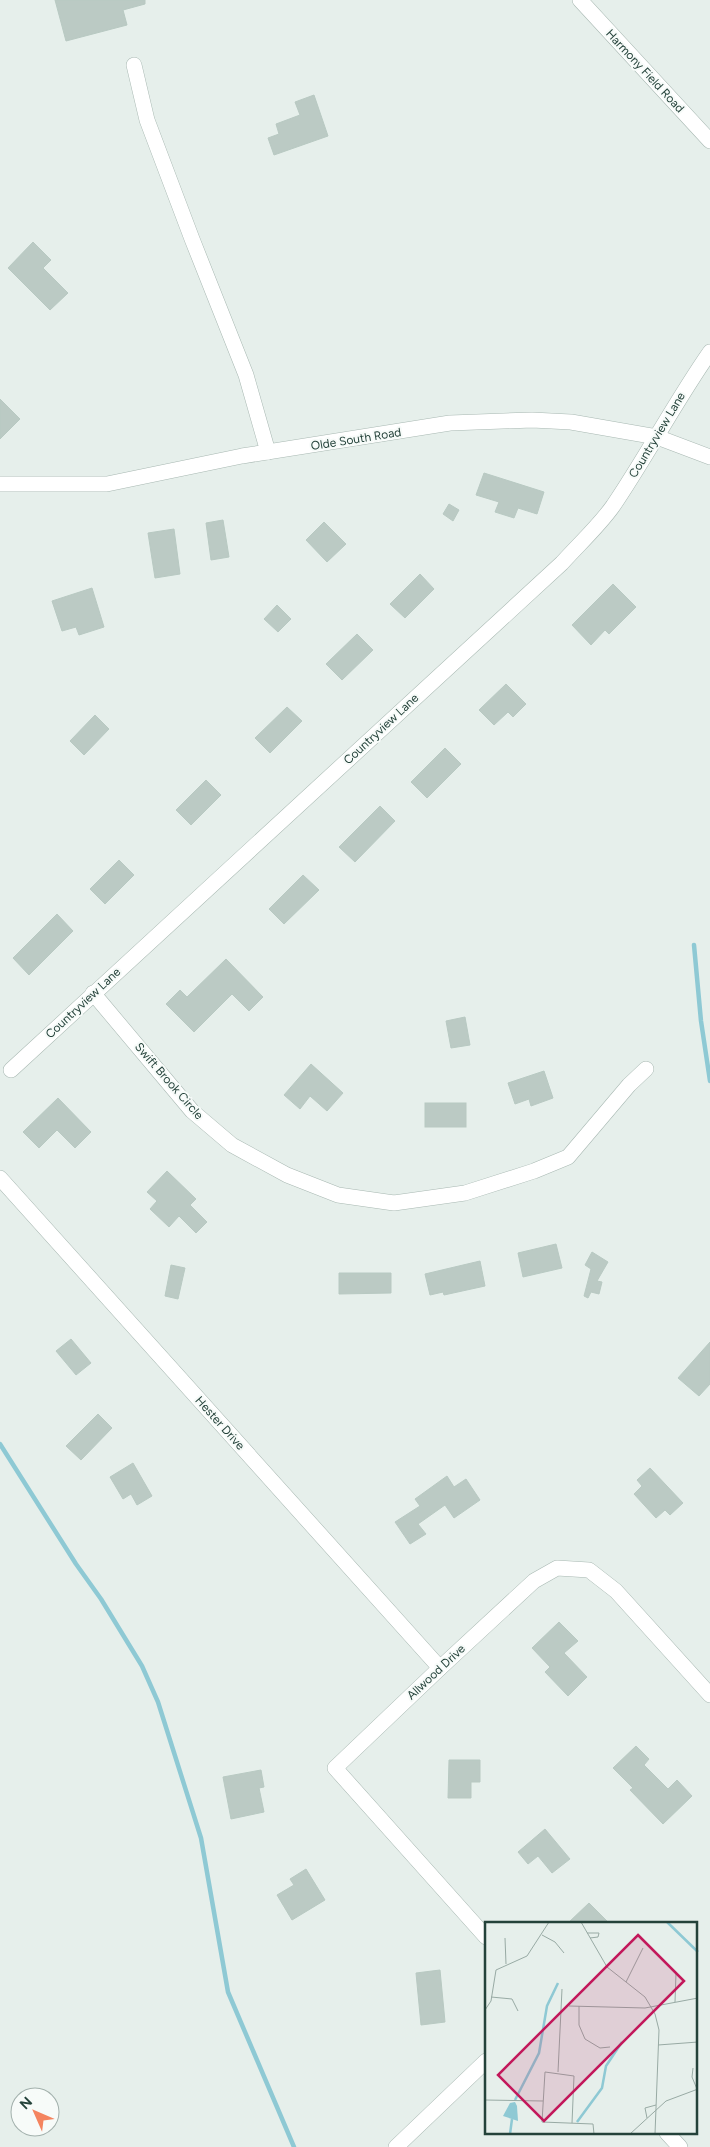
<svg xmlns="http://www.w3.org/2000/svg" width="710" height="2147" viewBox="0 0 710 2147" font-family="Figtree,sans-serif">
<rect width="100%" height="100%" fill="#e6efeb"/>
<g fill="none" stroke-linecap="round" stroke-linejoin="round">
<!-- stream -->
<g stroke="#8ec9d4" stroke-width="4.5">
<polyline points="694,945 701,1021 710,1081"/>
<polyline points="0,1444 76,1564 101,1599 142,1666 158,1702 201,1838 228,1992 294,2147"/>
</g>
</g>
<!-- building -->
<g fill="#bbcac4" stroke="#b8c9c2">
<polygon points="55,0 145,0 145,4 123,10 127,25 66,41"/>
<polygon points="314,95 328,136 274,155 268,138 279,134 276,124 300,115 295,102"/>
<polygon points="33,242 51,260 43,268 68,293 50,310 8,268"/>
<polygon points="0,399 20,419 0,439"/>
<polygon points="484,473 544,492 537,514 518,508 514,518 495,512 499,502 476,495"/>
<polygon points="449,504 459,510 453,521 443,514"/>
<polygon points="223,520 229,557 211,560 206,523"/>
<polygon points="324,522 346,544 327,562 306,540"/>
<polygon points="174,529 180,574 155,578 148,533"/>
<polygon points="420,574 434,589 405,618 390,604"/>
<polygon points="613,584 636,607 609,634 605,630 591,645 572,625"/>
<polygon points="92,588 104,627 79,635 76,627 62,631 52,601"/>
<polygon points="277,605 291,619 278,632 264,619"/>
<polygon points="357,634 373,650 342,680 326,664"/>
<polygon points="506,684 526,704 513,717 508,712 494,725 479,710"/>
<polygon points="287,707 302,721 270,753 255,738"/>
<polygon points="95,715 109,729 84,755 70,741"/>
<polygon points="445,748 461,764 427,798 411,782"/>
<polygon points="206,780 221,795 191,825 176,810"/>
<polygon points="380,806 395,821 355,862 339,847"/>
<polygon points="119,860 134,875 105,904 90,889"/>
<polygon points="303,875 319,890 284,924 269,909"/>
<polygon points="57,914 73,931 29,975 13,958"/>
<polygon points="226,959 263,997 249,1011 232,994 194,1032 166,1004 180,990 187,997"/>
<polygon points="465,1017 470,1045 451,1048 446,1021"/>
<polygon points="311,1064 343,1093 327,1111 310,1096 300,1109 284,1095"/>
<polygon points="544,1071 553,1098 531,1106 529,1099 515,1104 508,1083"/>
<polygon points="58,1098 91,1132 75,1148 57,1130 39,1148 23,1132"/>
<rect x="425" y="1103" width="41" height="24"/>
<polygon points="167,1171 196,1199 190,1205 207,1222 196,1233 179,1216 169,1227 150,1209 157,1201 147,1192"/>
<polygon points="556,1244 562,1268 523,1277 518,1253"/>
<polygon points="592,1252 608,1262 597,1281 602,1282 599,1294 591,1292 588,1298 584,1296 591,1269 585,1265"/>
<polygon points="480,1261 485,1286 444,1295 443,1292 430,1295 425,1274"/>
<polygon points="171,1265 185,1268 178,1299 165,1296"/>
<polygon points="339,1273 391,1273 391,1293 339,1294"/>
<polygon points="71,1339 91,1363 76,1375 56,1351"/>
<polygon points="710,1342 710,1384 699,1396 678,1378"/>
<polygon points="98,1414 112,1428 81,1460 66,1446"/>
<polygon points="133,1463 152,1496 137,1505 131,1494 123,1499 110,1477"/>
<polygon points="650,1468 683,1503 670,1515 665,1510 656,1518 634,1494 642,1486 637,1480"/>
<polygon points="447,1476 454,1487 466,1479 480,1500 454,1518 445,1505 418,1524 426,1534 410,1544 395,1522 420,1506 415,1499"/>
<polygon points="559,1622 578,1641 564,1653 587,1677 568,1696 545,1672 550,1667 532,1648"/>
<polygon points="636,1746 649,1759 644,1765 668,1789 677,1780 692,1796 663,1824 630,1790 633,1788 613,1768"/>
<polygon points="449,1760 480,1760 480,1782 471,1782 471,1798 448,1798"/>
<polygon points="261,1770 264,1787 259,1788 264,1812 231,1819 223,1777"/>
<polygon points="545,1829 570,1859 552,1873 538,1856 528,1864 518,1852"/>
<polygon points="306,1869 325,1900 292,1920 277,1895 294,1885 290,1879"/>
<polygon points="589,1903 609,1923 568,1923"/>
<polygon points="440,1970 445,2022 421,2025 416,1973"/>
</g>
<g fill="none" stroke-linecap="round" stroke-linejoin="round">
<!-- minor casing -->
<g stroke="#a8b8b2" stroke-width="16">
<g id="minor">
<polyline points="580,0 710,141"/>
<polyline points="134,65 147,120 192,239 246,375 268,452"/>
<polyline points="0,484 107,484 242,456 450,423 532,420 571,422 657,437 710,457"/>
<polyline points="93,993 192,1111 232,1145 287,1175 338,1195 394,1203 465,1193 534,1171 568,1157 629,1085 646,1069"/>
<path d="M11,1070l551,-507c16,-18 36,-36 51,-57 34,-50 62,-104 97,-154"/>
<polyline points="0,1178 440,1668"/>
<polyline points="486,1937 335,1768 440,1668 534,1581 557,1568 589,1570 616,1591 710,1695"/>
<polyline points="667,2133 680,2147"/>
<polyline points="396,2147 486,2061"/>
</g>
</g>
<!-- minor -->
<use href="#minor" stroke="#fff" stroke-width="15"/>
</g>
<g text-anchor="middle" stroke-width="4" stroke-linejoin="round" paint-order="stroke">
<!-- street labels -->
<g font-size="12" fill="#24423a" stroke="#f7fbf9">
<text transform="translate(645 71) rotate(47)" y="4">Harmony Field Road</text>
<text transform="translate(657 435) rotate(-59)" y="4">Countryview Lane</text>
<text transform="translate(356 439) rotate(-9)" y="4">Olde South Road</text>
<text transform="translate(381 729) rotate(-43)" y="4">Countryview Lane</text>
<text transform="translate(83 1003) rotate(-43)" y="4">Countryview Lane</text>
<text transform="translate(169 1081) rotate(49)" y="4">Swift Brook Circle</text>
<text transform="translate(220 1423) rotate(48)" y="4">Hester Drive</text>
<text transform="translate(436 1672) rotate(-43)" y="4">Allwood Drive</text>
</g>
</g>
<!-- overview -->
<g transform="translate(485 1922)">
<rect width="212" height="212" fill="#e6efeb"/>
<path d="M30,180l2,4 1,15 -15,-5 7,-13z" fill="#8ec9d4"/>
<path fill="none" stroke="#8ec9d4" stroke-width="2.5" d="M182,0l31,30M30,178l24,-47 8,-47 11,-23M92,200l25,-34 4,-22 16,-24M25,212l2,-15"/>
<path fill="none" stroke="#98aaa4" stroke-width="1" d="M96,0l26,45 38,30 10,17 4,16 -4,104M102,11h12l-1,4 -8,1M57,13l13,7 9,11M20,16l1,26M141,60l17,-34M6,75l21,2 6,12M190,80l1,-29M84,84l76,2 53,-10M94,84v19l6,14 15,9 10,-1M0,88l6,-9 5,-31 31,-14 22,-34M173,123l40,-3M208,146l-1,9 5,12M73,150l4,-83M0,178l58,1M162,196l-2,-10 11,-3M87,201l2,-47 -29,-4 -3,50 51,2 1,10M145,212l36,-33 32,-12"/>
<path fill="#c2185b" fill-opacity="0.15" stroke="#c2185b" stroke-width="2.5" d="M153,13l46,46 -140,140 -46,-46z"/>
<rect width="212" height="212" fill="none" stroke="#24423a" stroke-width="2.5"/>
</g>
<!-- north arrow -->
<g transform="translate(35 2112) rotate(315)"><circle r="24" fill="#f7fbf9" stroke="#a3b1ad"/>
<path d="M0-4L9 19L0 12L-9 19Z" fill="#f4845f"/>
<text y="-8" font-size="14" font-weight="bold" text-anchor="middle" fill="#24423a">N</text>
</g>
</svg>
